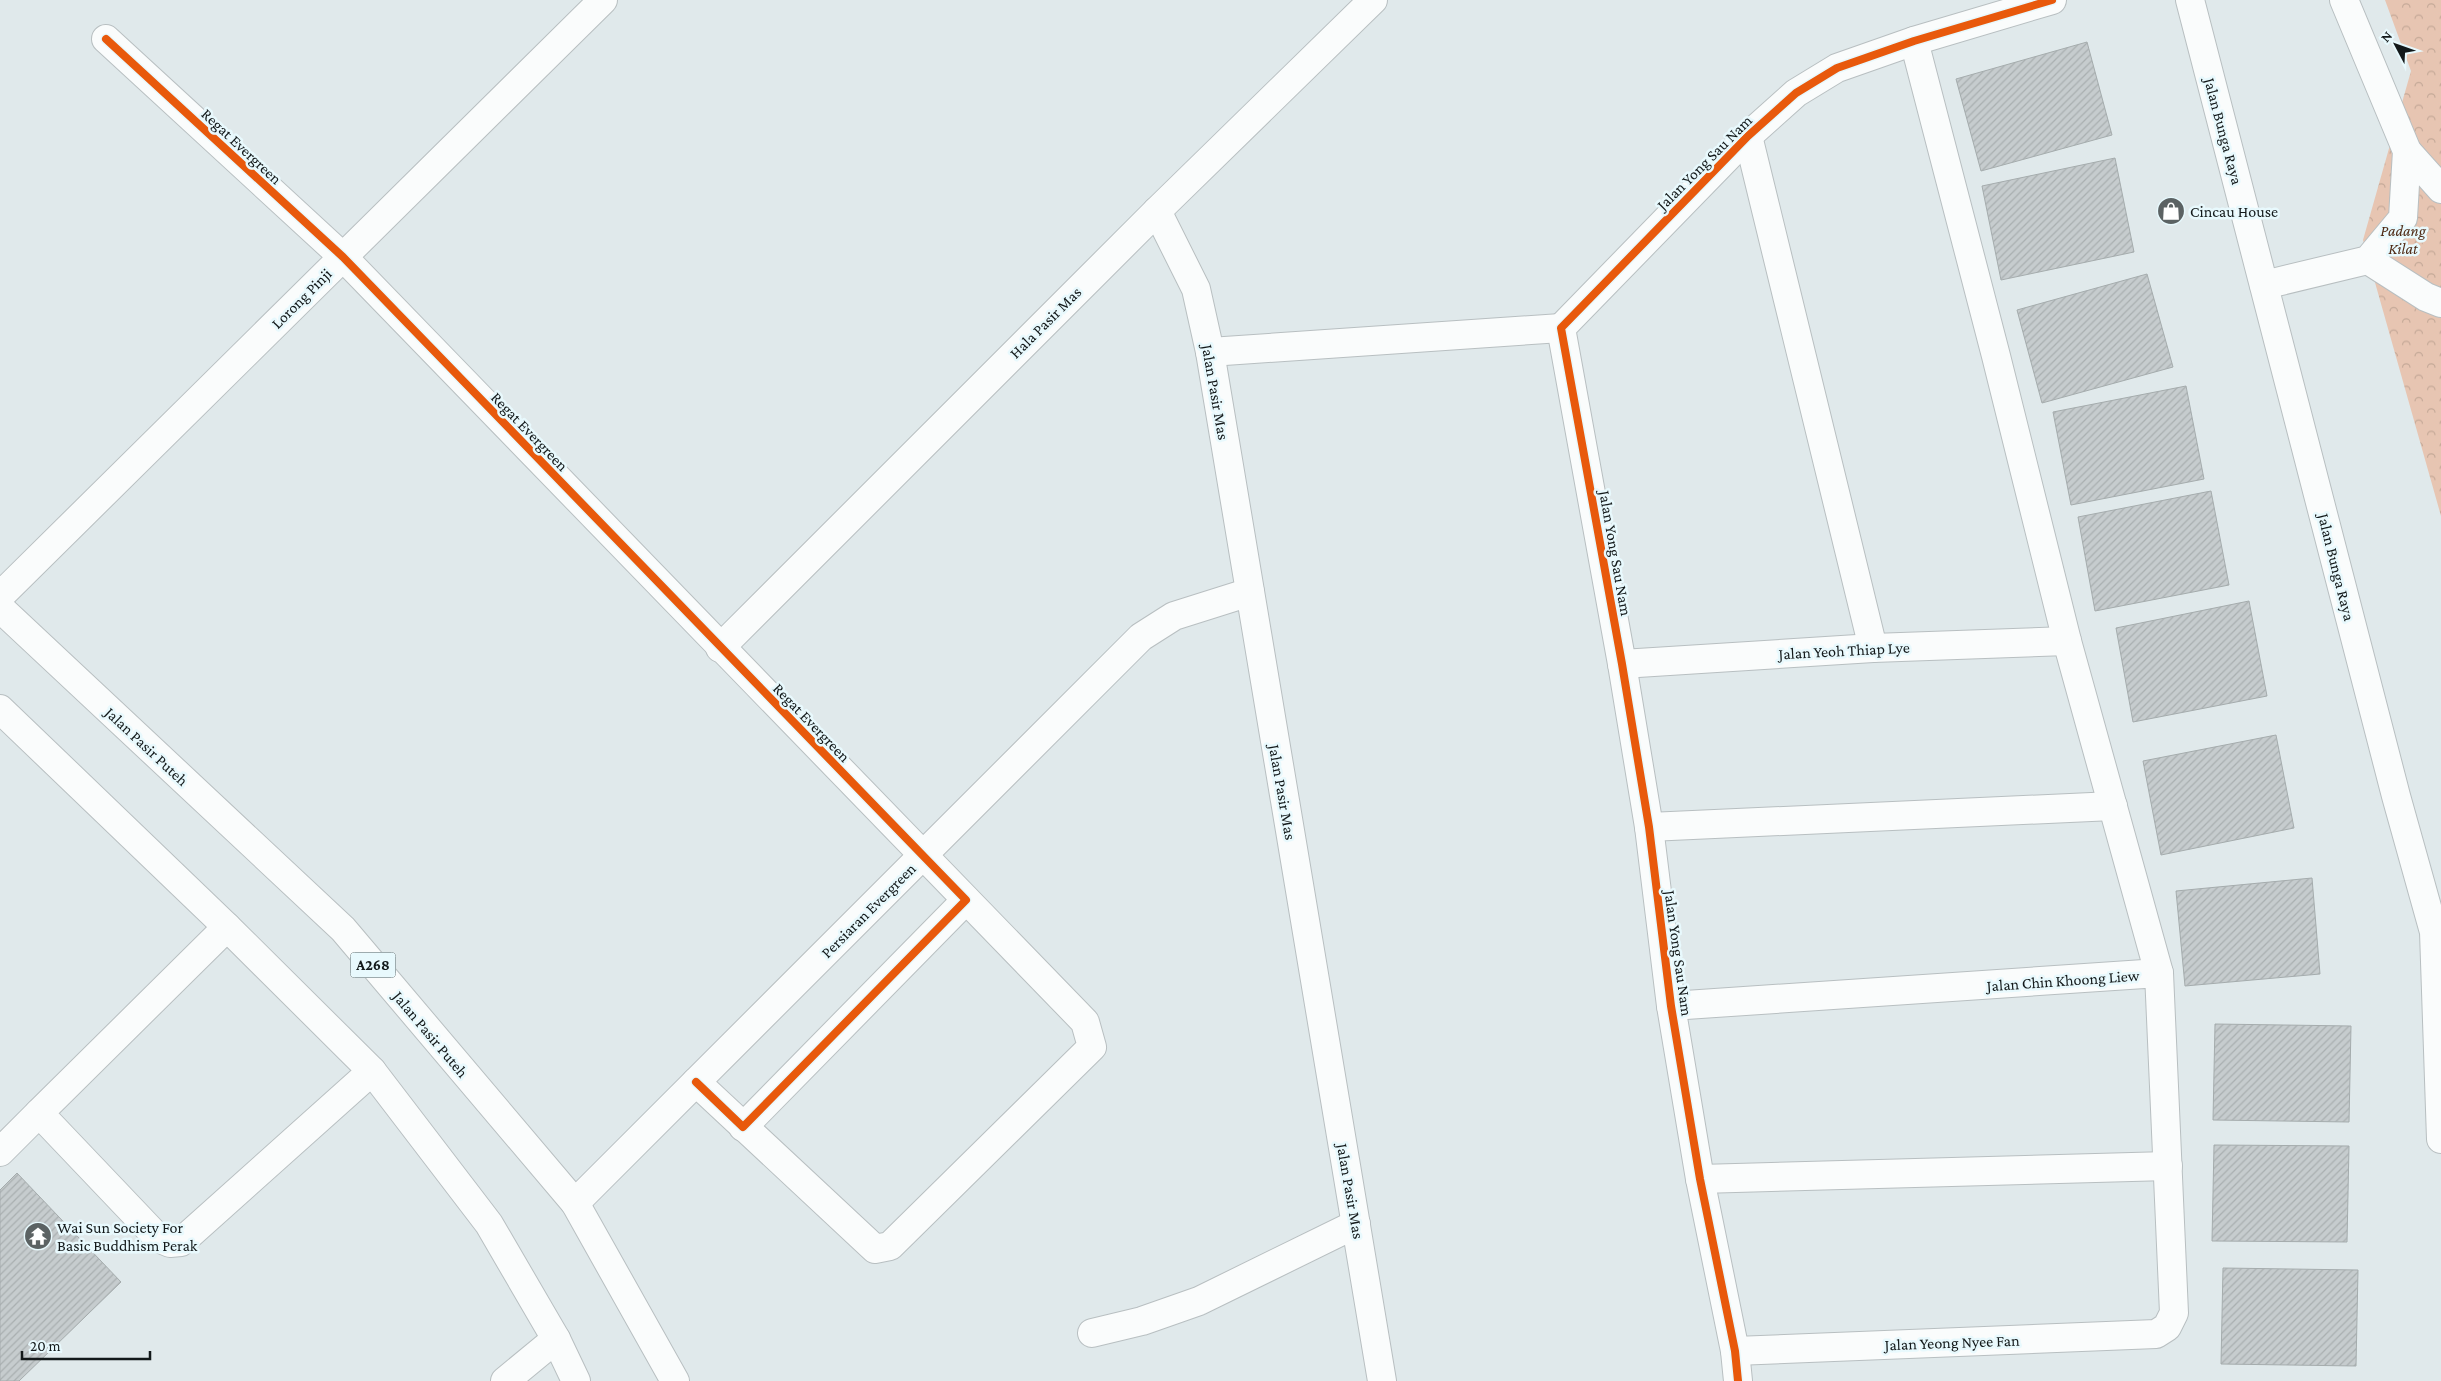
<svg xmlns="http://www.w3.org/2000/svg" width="2441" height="1381" viewBox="0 0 2441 1381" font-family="'Crimson Pro',serif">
<defs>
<pattern id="forest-crowns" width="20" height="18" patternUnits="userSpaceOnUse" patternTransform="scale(1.25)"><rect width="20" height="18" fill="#e7c5b2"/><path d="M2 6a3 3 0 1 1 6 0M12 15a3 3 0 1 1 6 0" fill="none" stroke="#c5a998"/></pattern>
<pattern id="building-hatch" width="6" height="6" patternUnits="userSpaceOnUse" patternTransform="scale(1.25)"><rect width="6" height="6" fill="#c6ccce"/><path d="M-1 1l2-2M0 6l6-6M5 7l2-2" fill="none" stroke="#a9afb0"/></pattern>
</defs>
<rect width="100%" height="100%" fill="#e0e9eb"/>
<!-- forest -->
<polygon fill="url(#forest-crowns)" points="2385,0 2441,0 2441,516 2363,240 2411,71"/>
<!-- building -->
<g fill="url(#building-hatch)" stroke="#a5acad">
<polygon points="2087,42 2112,135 1981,171 1956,79"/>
<polygon points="2115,158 2134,252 2001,280 1982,186"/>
<polygon points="2147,274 2173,367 2042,403 2017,310"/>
<polygon points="2186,386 2204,479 2071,505 2053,412"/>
<polygon points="2211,491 2229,585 2095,611 2078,517"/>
<polygon points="2249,601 2267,696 2133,722 2116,628"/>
<polygon points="2276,735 2294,828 2161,855 2143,761"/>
<polygon points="2312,878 2320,974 2185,986 2176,891"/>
<polygon points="2215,1024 2351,1026 2349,1122 2213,1120"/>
<polygon points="2214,1145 2349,1146 2347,1242 2212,1241"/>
<polygon points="17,1173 121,1282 19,1381 0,1381 0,1190"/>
<polygon points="2223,1268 2358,1270 2356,1366 2221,1364"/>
</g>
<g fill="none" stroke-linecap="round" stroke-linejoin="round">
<!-- minor casing -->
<g stroke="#b8bfc1" stroke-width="30">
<g id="minor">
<polyline points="106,39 343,257 1085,1022 1092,1047 890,1246 875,1249 696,1082"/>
<polyline points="1914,41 1996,356 2067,641 2159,973"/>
<polyline points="1748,136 1873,648"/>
<polyline points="2407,151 2441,189"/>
<polyline points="1157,211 1196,289 1210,352 1382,1381"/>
<polyline points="2368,260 2426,297 2441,303"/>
<polyline points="2264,285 2368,260 2403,218 2407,151 2344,0"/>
<polyline points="1210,352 1561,328"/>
<polyline points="0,596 603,0"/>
<polyline points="720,648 1157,211 1373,0"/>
<polyline points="1622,664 1873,648 2067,641"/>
<polyline points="1649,827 2113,806"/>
<polyline points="227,927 39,1113 158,1238 170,1243 181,1242 372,1071"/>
<polyline points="1671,1006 2159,973 2174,1313 2167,1327 2156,1334 1735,1351"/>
<polyline points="743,1127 966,900"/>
<polyline points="0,1152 39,1113"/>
<polyline points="1700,1179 2168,1166"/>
<polyline points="575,1203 1141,637 1174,616 1250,592"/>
<polyline points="1092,1333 1142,1321 1199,1301 1356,1224"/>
<polyline points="505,1381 556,1339"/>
<polyline points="1738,1381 1735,1351 1700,1179 1671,1006 1649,827 1622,664 1561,328 1748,136 1796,93 1837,68 1914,41 2052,0"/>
</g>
</g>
<!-- major casing -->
<g stroke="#b8bfc1" stroke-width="30">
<g id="major">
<polyline points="2190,0 2396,796 2434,932 2441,1139"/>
<polyline points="0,608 343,929 575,1203 675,1381"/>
<polyline points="0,709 227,927 372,1071 489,1224 556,1339 576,1381"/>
</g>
</g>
<!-- minor -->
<use href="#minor" stroke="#fafcfc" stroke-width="28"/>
<!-- major -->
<use href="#major" stroke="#fafcfc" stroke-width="28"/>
<!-- cycleway casing -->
<g stroke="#e8f9fd" stroke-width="11">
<g id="cycleway">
<polyline points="106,39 343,257 966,900 743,1127 696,1082"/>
<polyline points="1738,1381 1735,1351 1700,1179 1671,1006 1649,827 1622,664 1561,328 1748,136 1796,93 1837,68 1914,41 2052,0"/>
</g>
</g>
<!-- cycleway -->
<use href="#cycleway" stroke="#e8590c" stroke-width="8"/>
</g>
<!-- icons -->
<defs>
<g id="shop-disc" transform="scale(1.4375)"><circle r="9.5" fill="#5b6263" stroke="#e8f9fd"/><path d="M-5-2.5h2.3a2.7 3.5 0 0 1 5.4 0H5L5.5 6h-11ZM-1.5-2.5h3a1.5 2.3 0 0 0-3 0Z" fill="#fff"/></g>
<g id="temple-disc" transform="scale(1.4375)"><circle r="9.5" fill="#5b6263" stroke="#e8f9fd"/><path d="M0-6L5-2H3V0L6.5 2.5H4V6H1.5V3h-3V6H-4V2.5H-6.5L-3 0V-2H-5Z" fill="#fff"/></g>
</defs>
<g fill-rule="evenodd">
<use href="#shop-disc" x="2171" y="211"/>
<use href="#temple-disc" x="38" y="1236"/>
</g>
<g text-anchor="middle" stroke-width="5" stroke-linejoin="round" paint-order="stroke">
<!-- shield labels -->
<rect fill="#e8f9fd" stroke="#535c5e" stroke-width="1" x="350.5" y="952.5" width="45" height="25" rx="4"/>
<g font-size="15" font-weight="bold" fill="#13191a">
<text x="373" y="970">A268</text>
</g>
<!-- street labels -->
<g font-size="16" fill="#13191a" stroke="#e8f9fd">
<text transform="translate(2224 131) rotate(75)" y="6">Jalan Bunga Raya</text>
<text transform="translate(242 146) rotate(43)" y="6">Regat Evergreen</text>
<text transform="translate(1704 162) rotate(-45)" y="6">Jalan Yong Sau Nam</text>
<text transform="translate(301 298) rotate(-45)" y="6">Lorong Pinji</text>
<text transform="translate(1045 322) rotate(-45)" y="6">Hala Pasir Mas</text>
<text transform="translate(1216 392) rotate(80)" y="6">Jalan Pasir Mas</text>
<text transform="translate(530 431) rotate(46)" y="6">Regat Evergreen</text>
<text transform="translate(1616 553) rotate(80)" y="6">Jalan Yong Sau Nam</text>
<text transform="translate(2337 567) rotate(76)" y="6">Jalan Bunga Raya</text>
<text transform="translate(1844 650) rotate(-3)" y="6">Jalan Yeoh Thiap Lye</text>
<text transform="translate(812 722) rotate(46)" y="6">Regat Evergreen</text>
<text transform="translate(147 746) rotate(43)" y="6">Jalan Pasir Puteh</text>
<text transform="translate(1283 792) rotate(80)" y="6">Jalan Pasir Mas</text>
<text transform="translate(868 910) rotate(-45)" y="6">Persiaran Evergreen</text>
<text transform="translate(1679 953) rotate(82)" y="6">Jalan Yong Sau Nam</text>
<text transform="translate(2063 980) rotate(-4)" y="6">Jalan Chin Khoong Liew</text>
<text transform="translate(431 1034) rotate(50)" y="6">Jalan Pasir Puteh</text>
<text transform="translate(1351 1191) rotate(80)" y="6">Jalan Pasir Mas</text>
<text transform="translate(1952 1342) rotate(-2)" y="6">Jalan Yeong Nyee Fan</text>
</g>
<!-- poi labels -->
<g font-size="16" fill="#13191a" stroke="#e8f9fd" text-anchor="start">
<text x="2190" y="217">Cincau House</text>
<text x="57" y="1233">Wai Sun Society For<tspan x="57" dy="18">Basic Buddhism Perak</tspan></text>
</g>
<!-- park labels -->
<g font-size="16" font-style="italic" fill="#502b16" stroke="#e8f9fd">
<text x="2403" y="236">Padang<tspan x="2403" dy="18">Kilat</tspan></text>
</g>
</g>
<!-- north arrow -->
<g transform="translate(2396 45) rotate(311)" stroke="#e8f9fd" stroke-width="4" paint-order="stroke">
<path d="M0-4L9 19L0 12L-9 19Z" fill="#13191a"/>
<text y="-8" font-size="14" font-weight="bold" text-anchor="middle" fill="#13191a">N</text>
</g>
<!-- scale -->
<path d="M22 1351v8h128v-8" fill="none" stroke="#13191a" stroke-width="2.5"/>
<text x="30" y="1351" font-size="15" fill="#13191a" stroke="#e8f9fd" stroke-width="4" paint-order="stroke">20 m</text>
</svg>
